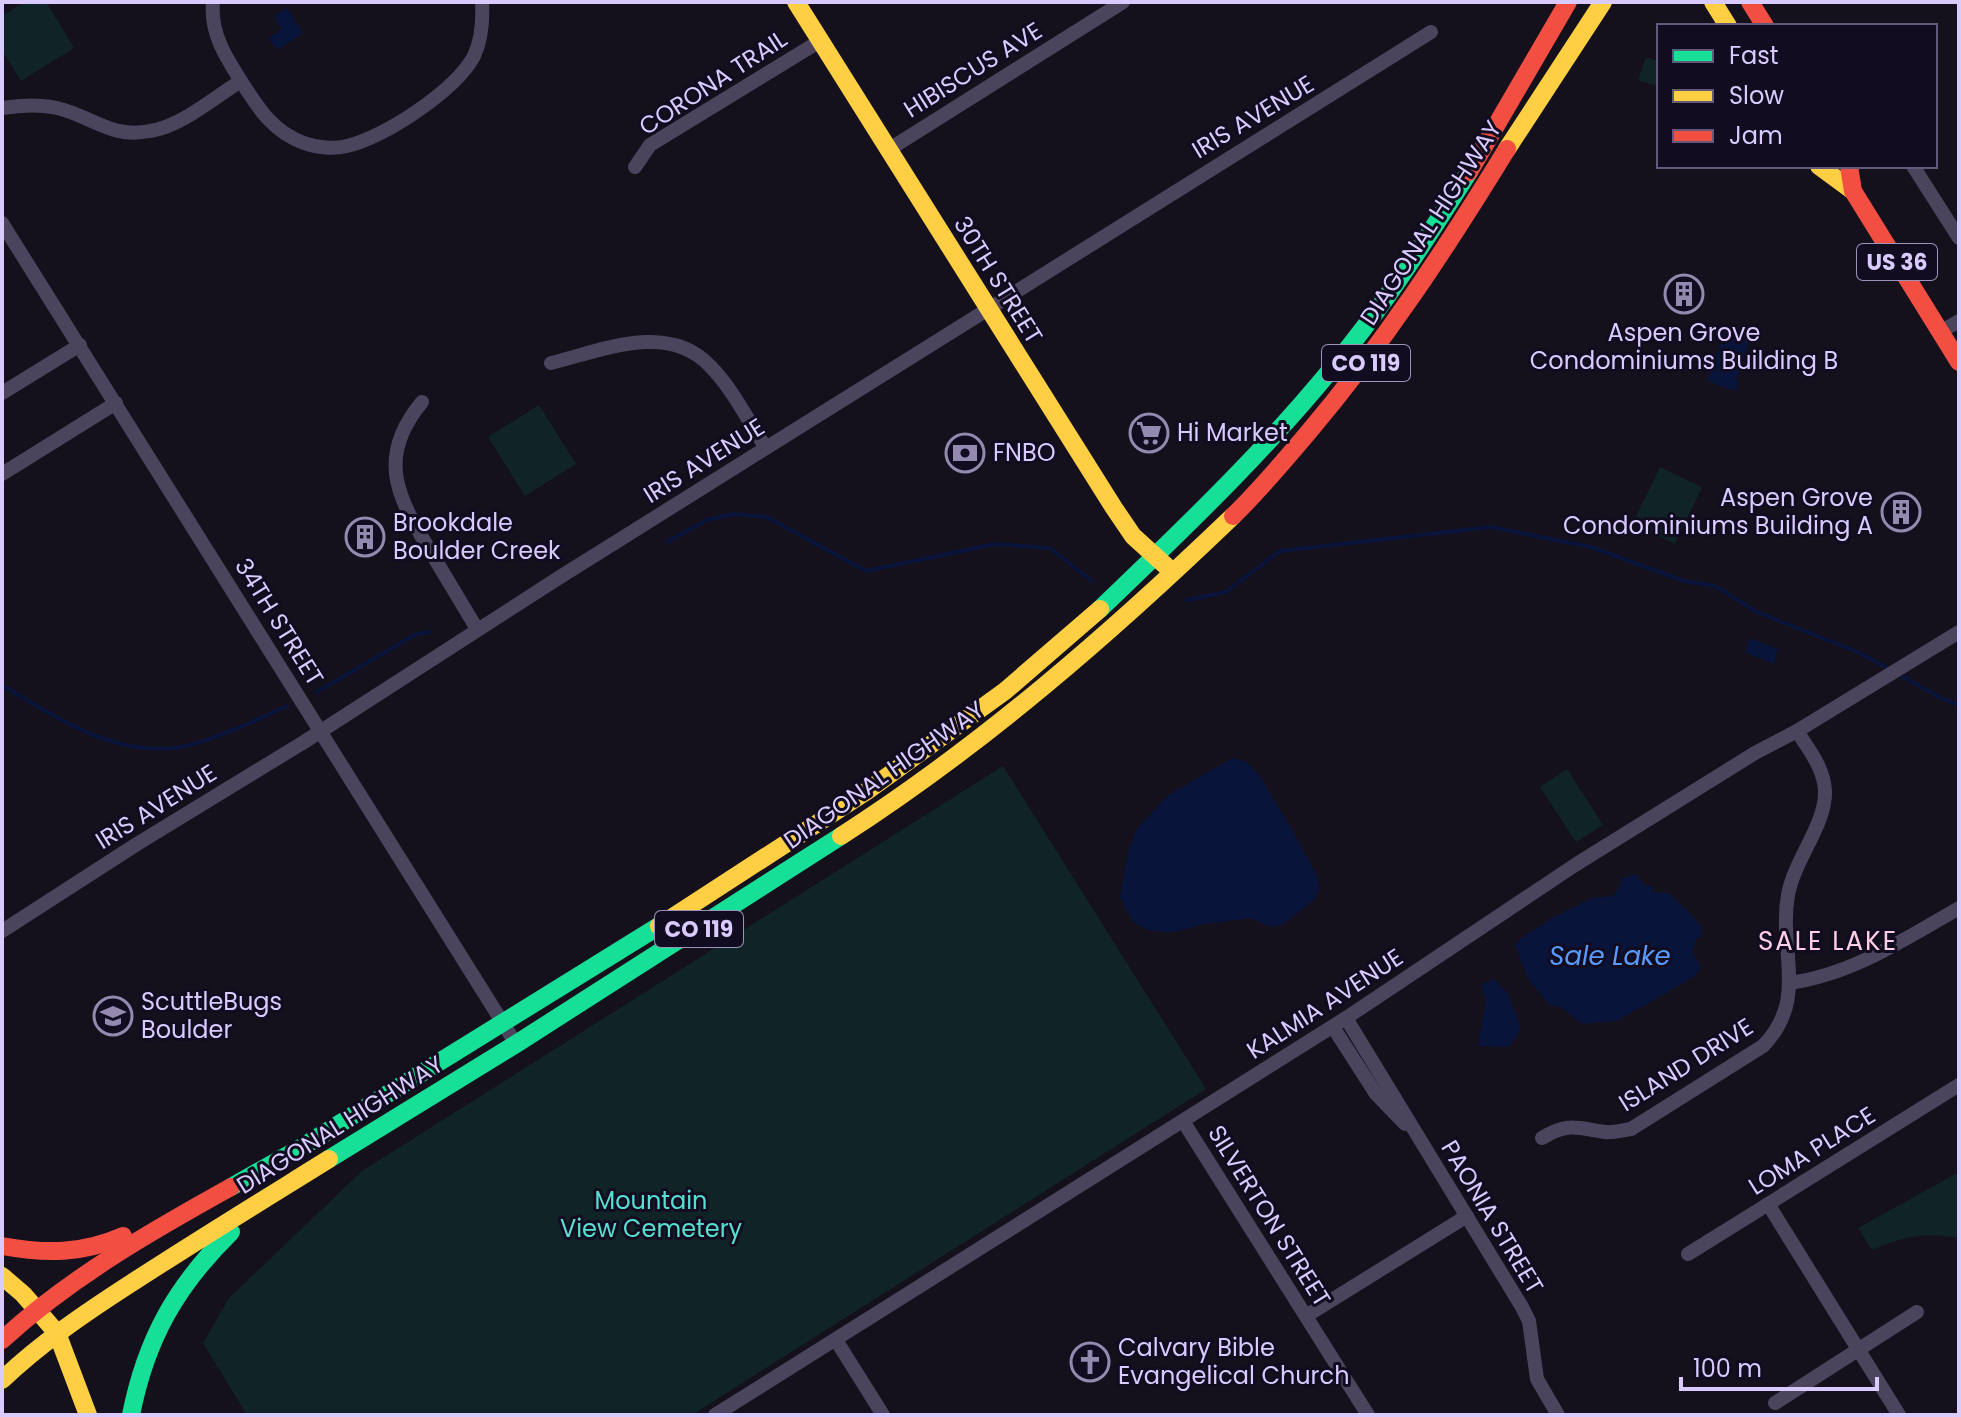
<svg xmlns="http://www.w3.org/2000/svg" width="1961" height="1417" viewBox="0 0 1961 1417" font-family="Poppins,sans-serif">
<rect width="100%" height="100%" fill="#14101c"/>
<!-- green -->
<g fill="#102428">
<polygon points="25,2 46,2 74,48 21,81 2,50 2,16"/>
<polygon points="1646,57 1659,62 1659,87 1638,80"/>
<polygon points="539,405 576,464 525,496 488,437"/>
<polygon points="1660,467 1702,487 1675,544 1633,523"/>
<polygon points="1003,766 1206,1089 692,1415 247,1415 203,1343 229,1298 362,1171"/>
<polygon points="1567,769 1603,825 1576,842 1540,787"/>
<path d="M1959,1172v66c-35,-6 -54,-2 -87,12l-14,-22z"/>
</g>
<!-- water -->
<g fill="#09143a">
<polygon points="287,8 303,33 277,50 269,38 282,29 274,16"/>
<polygon points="1724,333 1750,342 1736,380 1739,382 1736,391 1707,381"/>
<polygon points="1750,638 1778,649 1774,664 1745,652"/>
<polygon points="1233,758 1247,762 1259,775 1291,828 1317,875 1319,889 1314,900 1282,925 1271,927 1250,918 1200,925 1174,932 1149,931 1132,921 1120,897 1128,852 1136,830 1168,795"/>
<polygon points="1636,874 1644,885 1652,886 1655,893 1667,892 1692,915 1701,926 1702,936 1696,940 1692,952 1701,967 1694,977 1617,1021 1582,1024 1558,1005 1551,1007 1528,979 1515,946 1520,939 1552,918 1592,898 1614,896 1623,878"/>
<polygon points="1494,979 1509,995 1521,1029 1509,1047 1478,1046 1486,1001 1481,985"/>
</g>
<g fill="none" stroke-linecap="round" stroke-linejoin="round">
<!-- stream -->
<g stroke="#09143a" stroke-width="4">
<polyline points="667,542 707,520 734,514 767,517 866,571 995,544 1050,548 1092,581"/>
<polyline points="1187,600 1226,592 1280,551 1491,527 1591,547 1684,581 1715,586 1757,612 1860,653 1889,669"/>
<polyline points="1897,673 1941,698 1959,705"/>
<path d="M2,685c57,34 118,77 188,60 34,-9 66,-25 97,-39"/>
<polyline points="317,692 416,634 430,632"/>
</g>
<!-- street -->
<g stroke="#4a455d" stroke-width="14">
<path d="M213,2c-3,30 12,54 28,79 17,27 32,51 63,62 13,5 30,6 43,3 37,-8 109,-56 127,-90 8,-17 9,-36 8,-54"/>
<path d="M2,108c18,-3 37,-4 55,0 35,8 53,31 93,23 32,-5 63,-33 91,-50"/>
<polyline points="888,150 1123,2"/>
<polyline points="1913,166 1959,238"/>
<polyline points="635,167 650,145 820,41"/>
<polyline points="2,223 516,1044"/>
<polyline points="1940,332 1959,321"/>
<path d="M551,363c49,-12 117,-42 159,3 23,23 38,55 56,82"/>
<polyline points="2,393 80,345"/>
<path d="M422,402c-45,54 -26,93 7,147 16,27 32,53 48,80"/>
<polyline points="2,474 116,403"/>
<polyline points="2,931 137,844 304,742 560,577 1431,32"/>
<path d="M1789,983c62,-8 116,-44 170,-75"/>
<polyline points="1346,1018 1522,1307 1529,1321 1537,1379 1558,1415"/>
<polyline points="1333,1027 1376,1094 1405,1124"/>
<polyline points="1183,1121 1368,1415"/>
<path d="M1542,1138c26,-16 35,-10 63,-6 8,1 18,-2 26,-3l132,-83c46,-47 15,-96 25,-151 6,-35 38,-70 37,-104 -1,-23 -16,-41 -28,-60"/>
<polyline points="1768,1204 1899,1415"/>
<polyline points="1688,1254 1959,1085"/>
<polyline points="1306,1316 1467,1216"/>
<polyline points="836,1340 883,1415"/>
<polyline points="1775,1403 1917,1312"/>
<polyline points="715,1415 1346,1018 1575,865 1755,753 1797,731 1959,632"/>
</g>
<!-- fast -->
<g stroke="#16e098" stroke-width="18">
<path d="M1100,609c92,-88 186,-178 263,-280 38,-50 72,-104 106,-157"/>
<polyline points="329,1159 516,1044 841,836"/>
<polyline points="231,1187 302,1147 659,926"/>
<path d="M131,1415c15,-76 45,-129 100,-183"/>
</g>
<!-- slow -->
<g stroke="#ffcf43" stroke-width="18">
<polyline points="796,2 1114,508 1133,536 1166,566"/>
<polyline points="1713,2 1728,26"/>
<polyline points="1507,149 1603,2"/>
<polyline points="1819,166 1853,191"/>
<path d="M841,836c143,-92 270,-203 392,-320"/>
<polyline points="659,926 867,791 1005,691 1100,609"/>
<polyline points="2,1276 23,1294 57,1333 88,1415"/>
<path d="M2,1380c39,-37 83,-67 128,-96 66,-43 133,-84 199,-125"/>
</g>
<!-- jam -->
<g stroke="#f24e42" stroke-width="18">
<polyline points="1750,2 1765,26"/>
<polyline points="1849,166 1853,191 1959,362"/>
<polyline points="1469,172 1568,2"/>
<path d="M1233,516c27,-26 50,-54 74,-82 77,-91 138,-184 200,-285"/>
<path d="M2,1246c44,8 80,8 121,-10"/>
<path d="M2,1340c69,-63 148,-108 229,-153"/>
</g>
</g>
<!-- icons -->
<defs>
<g id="building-ring" transform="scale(2)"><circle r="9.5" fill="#120c20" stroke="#948ab0" stroke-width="1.5"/><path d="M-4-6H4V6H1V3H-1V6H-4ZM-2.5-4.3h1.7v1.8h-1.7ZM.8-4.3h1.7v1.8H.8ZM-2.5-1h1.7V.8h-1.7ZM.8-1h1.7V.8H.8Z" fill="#948ab0"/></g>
<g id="supermarket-ring" transform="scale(2)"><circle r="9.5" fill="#120c20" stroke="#948ab0" stroke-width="1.5"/><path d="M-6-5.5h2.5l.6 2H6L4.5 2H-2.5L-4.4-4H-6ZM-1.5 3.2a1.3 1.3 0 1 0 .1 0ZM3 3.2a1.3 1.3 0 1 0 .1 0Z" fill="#948ab0"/></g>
<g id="bank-ring" transform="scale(2)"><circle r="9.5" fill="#120c20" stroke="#948ab0" stroke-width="1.5"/><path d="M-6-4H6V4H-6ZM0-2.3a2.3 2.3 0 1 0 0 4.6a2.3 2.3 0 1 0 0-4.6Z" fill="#948ab0"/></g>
<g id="school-ring" transform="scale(2)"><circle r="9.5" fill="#120c20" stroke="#948ab0" stroke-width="1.5"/><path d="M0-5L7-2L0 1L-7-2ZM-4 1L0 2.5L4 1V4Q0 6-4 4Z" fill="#948ab0"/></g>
<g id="church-ring" transform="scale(2)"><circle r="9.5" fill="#120c20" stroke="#948ab0" stroke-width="1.5"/><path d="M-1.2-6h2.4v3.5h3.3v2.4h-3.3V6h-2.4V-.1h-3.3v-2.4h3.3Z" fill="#948ab0"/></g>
</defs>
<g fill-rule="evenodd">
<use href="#building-ring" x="1684" y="294"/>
<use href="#supermarket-ring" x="1149" y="433"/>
<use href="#bank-ring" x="965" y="453"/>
<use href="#building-ring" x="1901" y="512"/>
<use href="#building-ring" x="365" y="537"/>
<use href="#school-ring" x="113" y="1016"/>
<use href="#church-ring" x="1090" y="1362"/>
</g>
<g text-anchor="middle" stroke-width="6" stroke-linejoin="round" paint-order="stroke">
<!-- shield labels -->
<g fill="#120c20" stroke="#9d92bc" stroke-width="2">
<rect x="1857" y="244" width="80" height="36" rx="6"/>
<rect x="1322" y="345" width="88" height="36" rx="6"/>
<rect x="655" y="911" width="88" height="36" rx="6"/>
</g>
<g font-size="22" font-weight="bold" fill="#d9cbff">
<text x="1897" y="270">US 36</text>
<text x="1366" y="371">CO 119</text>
<text x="699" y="937">CO 119</text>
</g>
<!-- street labels -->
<g font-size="24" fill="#d9cbff" stroke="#120c20">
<text transform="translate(973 70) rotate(-32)" y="8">HIBISCUS AVE</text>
<text transform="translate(713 83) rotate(-33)" y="8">CORONA TRAIL</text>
<text transform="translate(1253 117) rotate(-31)" y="8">IRIS AVENUE</text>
<text transform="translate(1431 223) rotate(-57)" y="8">DIAGONAL HIGHWAY</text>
<text transform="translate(998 280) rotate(58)" y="8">30TH STREET</text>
<text transform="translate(704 461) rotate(-32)" y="8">IRIS AVENUE</text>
<text transform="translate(279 622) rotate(58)" y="8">34TH STREET</text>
<text transform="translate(884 775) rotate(-35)" y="8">DIAGONAL HIGHWAY</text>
<text transform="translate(156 807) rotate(-32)" y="8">IRIS AVENUE</text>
<text transform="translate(1325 1004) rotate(-33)" y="8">KALMIA AVENUE</text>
<text transform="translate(1686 1065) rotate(-32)" y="8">ISLAND DRIVE</text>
<text transform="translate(340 1125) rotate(-32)" y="8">DIAGONAL HIGHWAY</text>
<text transform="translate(1812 1151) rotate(-32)" y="8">LOMA PLACE</text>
<text transform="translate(1269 1216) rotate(58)" y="8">SILVERTON STREET</text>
<text transform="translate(1492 1217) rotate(59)" y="8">PAONIA STREET</text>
</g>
<!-- poi labels -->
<g font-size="24" fill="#d9cbff" stroke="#120c20" text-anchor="start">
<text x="1684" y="341" text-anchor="middle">Aspen Grove<tspan x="1684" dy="28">Condominiums Building B</tspan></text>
<text x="1177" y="441">Hi Market</text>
<text x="993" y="461">FNBO</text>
<text x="1873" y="506" text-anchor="end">Aspen Grove<tspan x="1873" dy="28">Condominiums Building A</tspan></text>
<text x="393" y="531">Brookdale<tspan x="393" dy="28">Boulder Creek</tspan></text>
<text x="141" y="1010">ScuttleBugs<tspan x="141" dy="28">Boulder</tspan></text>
<text x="1118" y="1356">Calvary Bible<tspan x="1118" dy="28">Evangelical Church</tspan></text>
</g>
<!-- park labels -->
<g font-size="24" fill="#56e0d2" stroke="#120c20">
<text x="651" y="1209">Mountain<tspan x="651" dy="28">View Cemetery</tspan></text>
</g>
<!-- neighbourhood labels -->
<g font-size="26" letter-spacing="2" fill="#ffcde5" stroke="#120c20">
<text x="1828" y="950">SALE LAKE</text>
</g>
<!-- water labels -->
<g font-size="26" font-style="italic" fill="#599aff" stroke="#120c20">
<text x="1610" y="965">Sale Lake</text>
</g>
</g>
<!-- border -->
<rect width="1961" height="1417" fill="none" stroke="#d9cbff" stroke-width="8"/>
<!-- legend -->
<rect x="1657" y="24" width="280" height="144" fill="#120c20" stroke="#625879" stroke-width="2"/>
<rect x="1673" y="50" width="40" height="12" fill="#16e098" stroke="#625879" stroke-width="2"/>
<text x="1729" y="64" font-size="24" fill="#d9cbff">Fast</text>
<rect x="1673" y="90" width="40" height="12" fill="#ffcf43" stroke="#625879" stroke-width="2"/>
<text x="1729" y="104" font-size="24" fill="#d9cbff">Slow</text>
<rect x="1673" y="130" width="40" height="12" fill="#f24e42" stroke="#625879" stroke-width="2"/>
<text x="1729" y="144" font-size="24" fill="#d9cbff">Jam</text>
<!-- scale -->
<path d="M1681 1377v12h196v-12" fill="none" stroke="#d9cbff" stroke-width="4"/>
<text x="1693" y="1377" font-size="24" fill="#d9cbff" stroke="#120c20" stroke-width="6" paint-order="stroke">100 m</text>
</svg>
